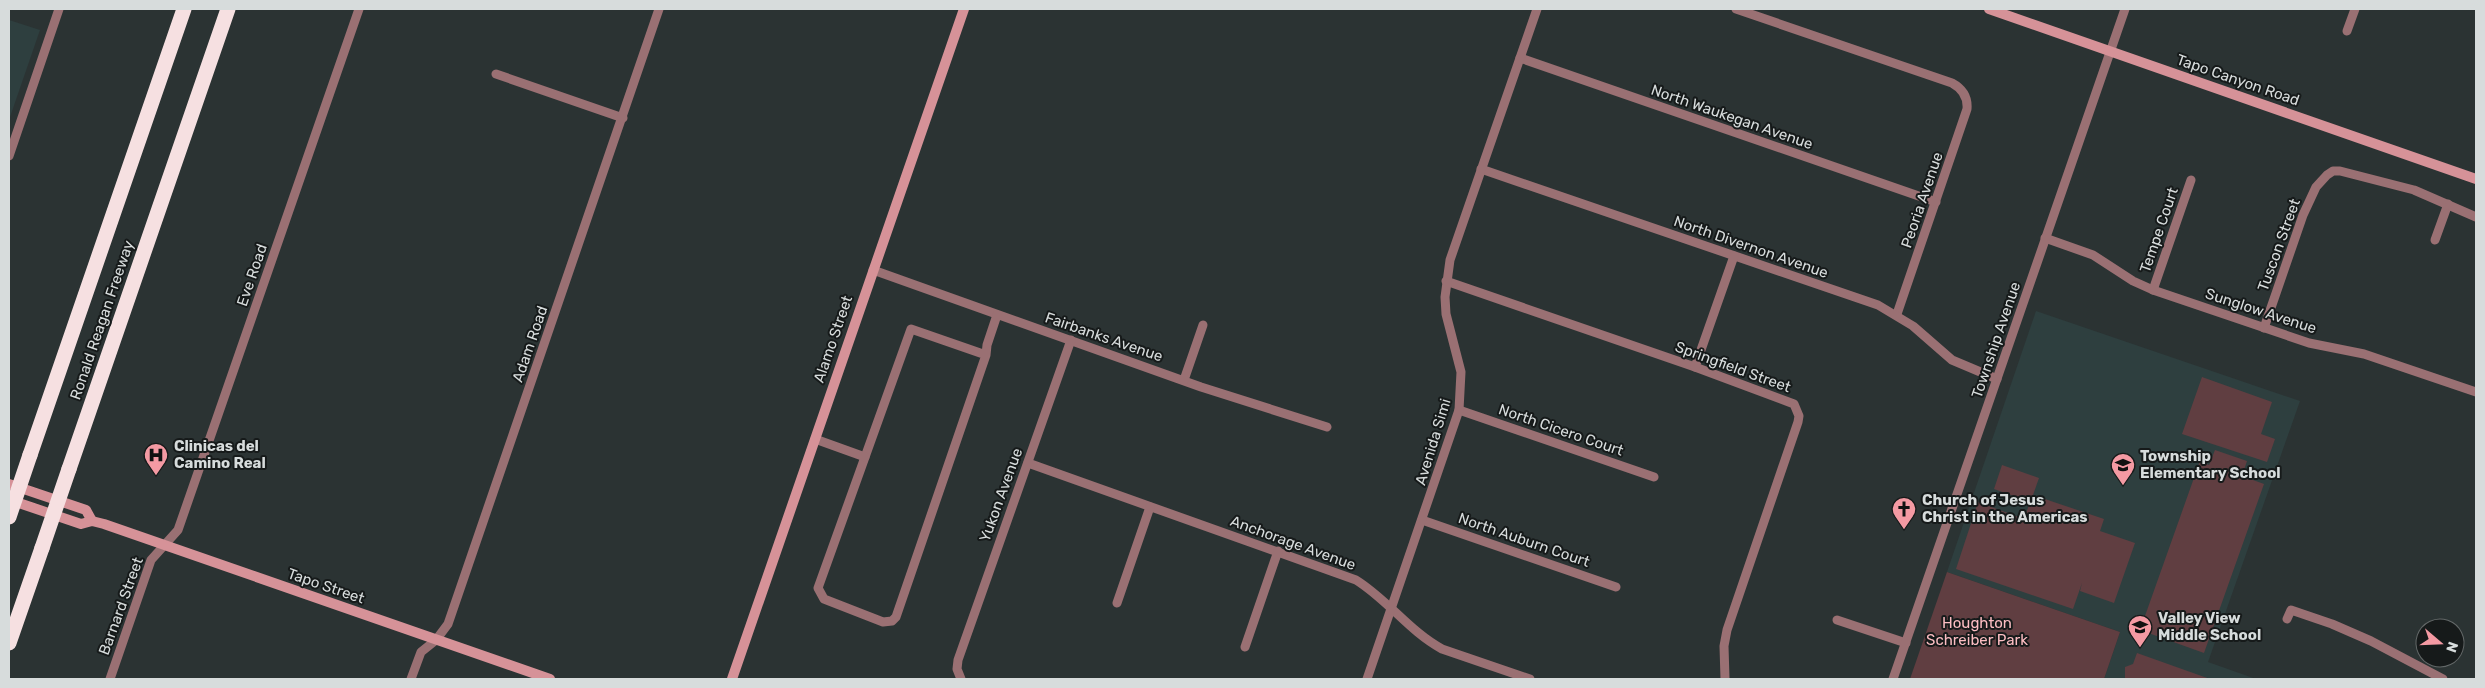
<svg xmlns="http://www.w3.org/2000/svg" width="2485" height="688" viewBox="0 0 2485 688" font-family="Rubik,sans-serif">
<rect width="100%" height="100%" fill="#2b3333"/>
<!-- built -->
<g fill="#2e3f3f">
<polygon points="9,20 40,30 9,120"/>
<polygon points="2036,311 2300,401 2208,662 2256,679 2104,679 2120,632 1947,572"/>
</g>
<!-- green -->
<g fill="#603e41">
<polygon points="2202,377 2272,402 2261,434 2275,439 2267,462 2182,434"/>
<polygon points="2215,450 2247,461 2242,476 2264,484 2204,653 2140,630 2200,461 2209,465"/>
<polygon points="2002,465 2039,478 2033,495 2104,519 2100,531 2135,543 2114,603 2080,591 2082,583 2073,609 1956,569 1978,502 2024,519 2030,502 1994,489"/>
<polygon points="1947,572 2120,632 2104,679 1910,679"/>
<polygon points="2137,653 2210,679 2125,679 2125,667 2133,664"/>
</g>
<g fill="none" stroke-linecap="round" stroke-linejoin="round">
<!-- street -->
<g stroke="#9a7073" stroke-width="9">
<path d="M1736,9l216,74c11,6 16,14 15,26l-70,205"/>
<polyline points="2347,31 2355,9"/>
<polyline points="1520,58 1936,202"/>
<polyline points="496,74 623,118"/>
<polyline points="9,156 59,9"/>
<polyline points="1481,169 1878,305 1913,326 1952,360 1997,379"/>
<polyline points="2045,238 2093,255 2133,281 2153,290 2309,343 2364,354 2476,392"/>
<polyline points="2435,240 2448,204"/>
<polyline points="873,270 1201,387 1327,427"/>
<polyline points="1446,281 1695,367 1794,404 1799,416 1798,422 1727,630 1724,646 1725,679"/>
<polyline points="2153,290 2191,180"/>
<polyline points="2264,328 2303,215 2316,187 2327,175 2333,171 2340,171 2414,190 2476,217"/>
<polyline points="986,355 911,329 818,588 824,599 883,622 892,621 896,617 986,355 987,345 997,315"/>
<polyline points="1695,367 1734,256"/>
<polyline points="1184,380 1203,325"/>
<polyline points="1459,410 1654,477"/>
<polyline points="815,439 865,457"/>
<path d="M1028,463l328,117c32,20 53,51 86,69l88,30"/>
<polyline points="1422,520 1616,587"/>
<polyline points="1117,603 1150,507"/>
<polyline points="2287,619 2291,610 2332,624 2371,641 2443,679"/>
<polyline points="1837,620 1906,643"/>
<polyline points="1245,647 1278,551"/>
<polyline points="110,679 151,560 178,530 359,9"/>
<polyline points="411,679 421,652 436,640 448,624 659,9"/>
<polyline points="961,679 957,669 958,660 1071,340"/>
<polyline points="1367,679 1459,410 1461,372 1446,314 1445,297 1450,260 1537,9"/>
<polyline points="1893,679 2125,9"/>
</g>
<!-- secondary -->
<g stroke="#d69298" stroke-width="10">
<polyline points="1989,9 2476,179"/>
<polyline points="9,484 86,510 92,521"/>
<polyline points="10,500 81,524 92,521 104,524 550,679"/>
<polyline points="732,679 964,9"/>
</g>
<!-- highway -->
<g stroke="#f6e0e1" stroke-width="15">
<polyline points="30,455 184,9"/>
<polyline points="69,469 228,9"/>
<polyline points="9,643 42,548"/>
</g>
<!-- highway-bridge -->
<g stroke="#f6e0e1" stroke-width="15">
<polyline points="9,517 30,455"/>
<polyline points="42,548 69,469"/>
</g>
</g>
<!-- icons -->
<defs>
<g id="hospital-pin" transform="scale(1.25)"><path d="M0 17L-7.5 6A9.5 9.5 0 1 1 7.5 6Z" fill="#f49aa3" stroke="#161a1a"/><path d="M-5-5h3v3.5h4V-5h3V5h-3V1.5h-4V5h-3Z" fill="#111"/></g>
<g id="school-pin" transform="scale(1.25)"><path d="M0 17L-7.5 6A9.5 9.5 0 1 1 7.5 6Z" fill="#f49aa3" stroke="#161a1a"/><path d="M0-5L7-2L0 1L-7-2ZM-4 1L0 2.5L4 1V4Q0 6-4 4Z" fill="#111"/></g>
<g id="church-pin" transform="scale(1.25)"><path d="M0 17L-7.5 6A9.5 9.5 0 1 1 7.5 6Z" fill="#f49aa3" stroke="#161a1a"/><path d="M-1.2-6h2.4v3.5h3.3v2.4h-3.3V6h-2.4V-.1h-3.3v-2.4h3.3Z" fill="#111"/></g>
</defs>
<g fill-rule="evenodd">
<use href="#hospital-pin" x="156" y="455"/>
<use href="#school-pin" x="2123" y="465"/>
<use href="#church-pin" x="1904" y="509"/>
<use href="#school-pin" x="2140" y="627"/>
</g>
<g text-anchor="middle" stroke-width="4" stroke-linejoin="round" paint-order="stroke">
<!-- street labels -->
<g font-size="15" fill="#d7dcdc" stroke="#161a1a">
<text transform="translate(2238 80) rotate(19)" y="5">Tapo Canyon Road</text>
<text transform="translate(1732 117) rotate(19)" y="5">North Waukegan Avenue</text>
<text transform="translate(1922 200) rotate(-71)" y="5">Peoria Avenue</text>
<text transform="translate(2159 230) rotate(-71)" y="5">Tempe Court</text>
<text transform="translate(2279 245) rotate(-70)" y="5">Tuscon Street</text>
<text transform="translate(1751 247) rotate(19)" y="5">North Divernon Avenue</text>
<text transform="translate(252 275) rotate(-71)" y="5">Eve Road</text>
<text transform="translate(2261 311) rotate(18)" y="5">Sunglow Avenue</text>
<text transform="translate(102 320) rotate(-71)" y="5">Ronald Reagan Freeway</text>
<text transform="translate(1104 337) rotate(19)" y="5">Fairbanks Avenue</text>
<text transform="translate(833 339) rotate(-71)" y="5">Alamo Street</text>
<text transform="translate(1996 340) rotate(-71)" y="5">Township Avenue</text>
<text transform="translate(530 344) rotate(-71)" y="5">Adam Road</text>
<text transform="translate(1733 367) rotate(20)" y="5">Springfield Street</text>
<text transform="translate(1561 430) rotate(19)" y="5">North Cicero Court</text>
<text transform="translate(1433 442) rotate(-73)" y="5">Avenida Simi</text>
<text transform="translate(1001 495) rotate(-70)" y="5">Yukon Avenue</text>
<text transform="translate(1524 540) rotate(19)" y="5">North Auburn Court</text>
<text transform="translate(1293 543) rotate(20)" y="5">Anchorage Avenue</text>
<text transform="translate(326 586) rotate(19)" y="5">Tapo Street</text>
<text transform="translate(121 606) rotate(-70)" y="5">Barnard Street</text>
</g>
<!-- poi labels -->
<g font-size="15" font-weight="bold" fill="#d7dcdc" stroke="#161a1a" text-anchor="start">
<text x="174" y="451">Clinicas del<tspan x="174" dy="17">Camino Real</tspan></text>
<text x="2140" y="461">Township<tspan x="2140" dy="17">Elementary School</tspan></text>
<text x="1922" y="505">Church of Jesus<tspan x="1922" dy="17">Christ in the Americas</tspan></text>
<text x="2158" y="623">Valley View<tspan x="2158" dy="17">Middle School</tspan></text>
</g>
<!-- park labels -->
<g font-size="15" fill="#fcbdc2" stroke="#161a1a">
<text x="1977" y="628">Houghton<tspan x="1977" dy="17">Schreiber Park</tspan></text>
</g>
</g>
<!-- border -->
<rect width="2485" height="688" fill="none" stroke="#d7dcdc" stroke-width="20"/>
<!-- north arrow -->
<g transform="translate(2440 643) rotate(109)"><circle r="24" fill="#161a1a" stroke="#636868"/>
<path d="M0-4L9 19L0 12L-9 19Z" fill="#f49aa3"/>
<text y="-8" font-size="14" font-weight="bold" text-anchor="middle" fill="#d7dcdc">N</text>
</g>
</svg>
